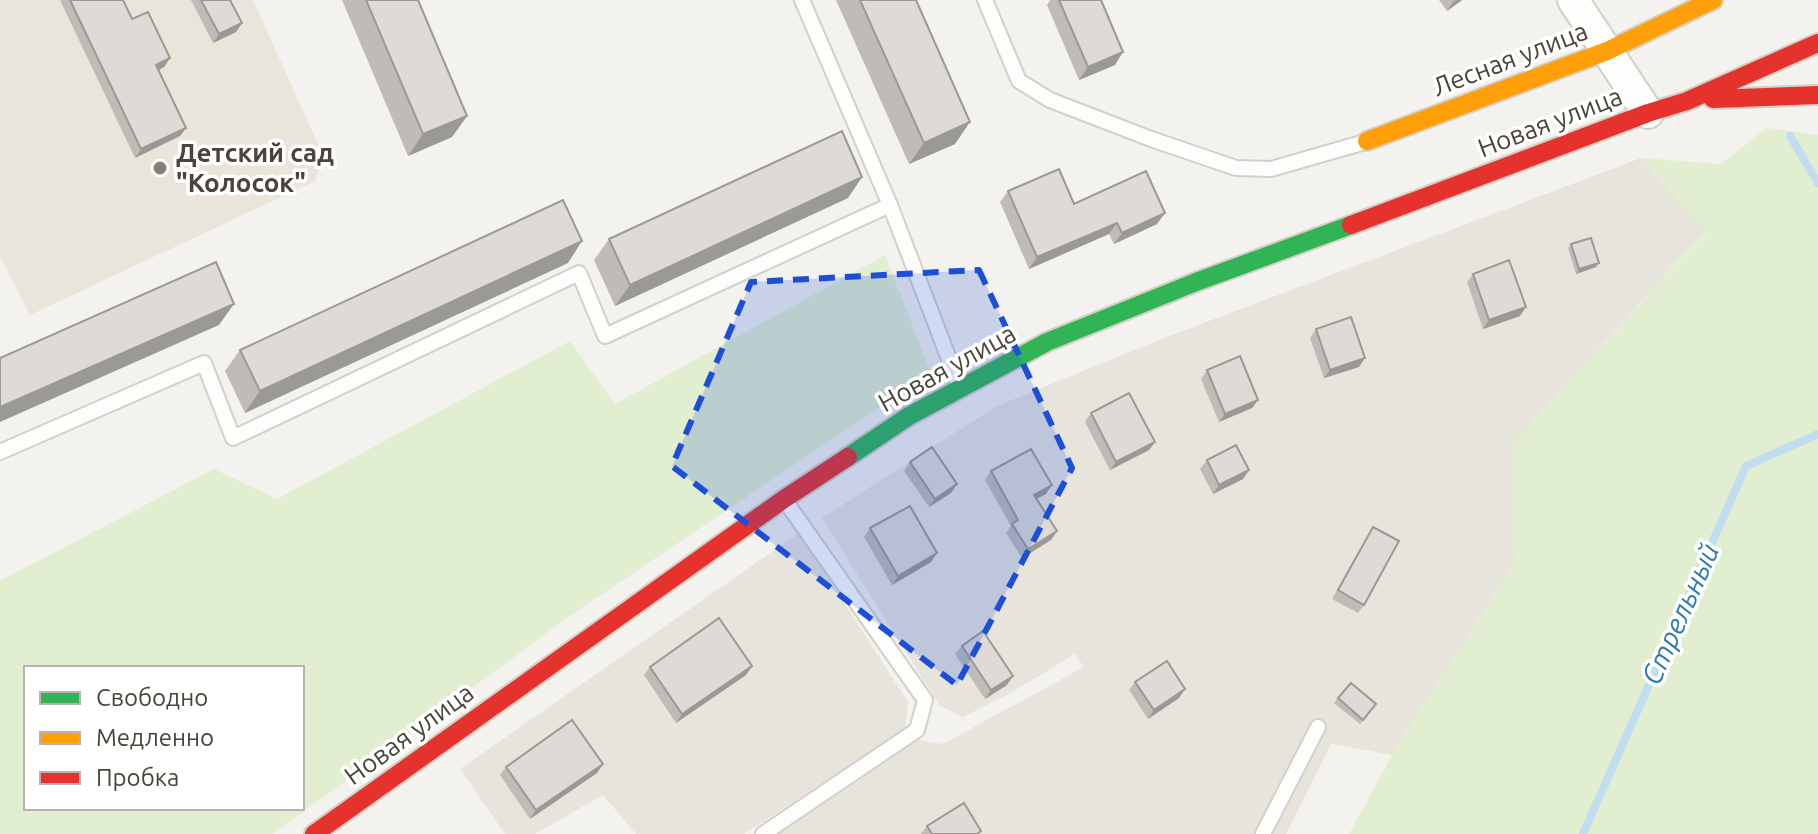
<svg xmlns="http://www.w3.org/2000/svg" width="1818" height="834" viewBox="0 0 1818 834" font-family="Ubuntu,sans-serif">
<rect width="100%" height="100%" fill="#f4f2ee"/>
<!-- residential -->
<g fill="#e7e4dc">
<polygon points="1641,158 1706,230 1513,444 1514,564 1392,755 1331,744 1286,834 779,834 918,740 943,744 1084,667 1075,654 1014,691 963,717 939,705 822,518 995,407 1156,341"/>
<polygon points="799,533 908,702 905,729 744,834 636,834 603,795 535,834 505,834 460,769"/>
</g>
<!-- education -->
<polygon fill="#eae5da" points="0,0 253,0 323,155 315,181 30,315 0,256"/>
<!-- green -->
<g fill="#e1eecf" fill-rule="evenodd">
<polygon points="1767,128 1818,135 1818,834 1349,834 1392,755 1514,564 1513,444 1706,231 1641,158 1721,164"/>
<path d="M885,255l46,118 -357,240 -301,221h-273v-253l214,-112 63,30 293,-158 45,63zM26,668h276v140h-276z"/>
</g>
<g fill="none" stroke-linecap="round" stroke-linejoin="round">
<!-- stream -->
<g stroke="#c0ddf1" stroke-width="8">
<polyline points="1790,136 1818,183"/>
<polyline points="1583,834 1746,466 1818,434"/>
</g>
<!-- lane casing -->
<g stroke="#d2d0cb" stroke-width="18">
<g id="lane">
<polyline points="802,0 890,205 959,385"/>
<polyline points="985,0 1019,81 1050,100 1151,139 1236,168 1271,169 1365,142"/>
<polyline points="0,452 204,363 233,438 579,273 605,336 890,205"/>
<polyline points="763,834 917,730 925,700 786,502"/>
<polyline points="1263,834 1318,727"/>
</g>
</g>
<!-- street casing -->
<g stroke="#d2d0cb" stroke-width="34">
<polyline id="street" points="1573,0 1648,113"/>
</g>
<!-- fast casing -->
<g stroke="#d3cfc5" stroke-width="22">
<polyline id="fast" points="848,457 909,416 1047,342 1196,282 1351,225"/>
</g>
<!-- slow casing -->
<g stroke="#d3cfc5" stroke-width="22">
<polyline id="slow" points="1367,141 1607,51 1713,0"/>
</g>
<!-- jam casing -->
<g stroke="#d3cfc5" stroke-width="22">
<g id="jam">
<polyline points="1713,99 1818,95"/>
<polyline points="1351,225 1648,113 1687,101 1818,43"/>
<polyline points="314,834 784,499 848,457"/>
</g>
</g>
<!-- lane -->
<use href="#lane" stroke="#fdfdfc" stroke-width="14"/>
<!-- street -->
<use href="#street" stroke="#fdfdfc" stroke-width="30"/>
<!-- fast -->
<use href="#fast" stroke="#30b455" stroke-width="18"/>
<!-- slow -->
<use href="#slow" stroke="#ff9f0a" stroke-width="18"/>
<!-- jam -->
<use href="#jam" stroke="#e5322d" stroke-width="18"/>
</g>
<!-- wall -->
<g fill="#bfbcb8">
<polygon points="60,0 123,0 132,19 170,58 164,67 159,70 186,128 180,136 135,158"/>
<polygon points="191,0 230,0 242,23 236,32 213,43"/>
<polygon points="342,0 418,0 467,116 452,137 408,156"/>
<polygon points="836,0 916,0 955,144 909,164"/>
<polygon points="1050,0 1101,0 1115,65 1079,80 1047,5"/>
<polygon points="1439,0 1462,0 1447,11"/>
<polygon points="862,177 848,198 615,306 594,260 609,239"/>
<polygon points="1008,191 1074,204 1157,224 1114,244 1109,234 1029,269 1000,202"/>
<polygon points="1571,244 1596,267 1576,274 1568,248"/>
<polygon points="568,263 245,413 225,371 240,350"/>
<polygon points="1473,274 1520,316 1483,329 1467,282"/>
<polygon points="1316,329 1359,367 1324,378 1310,338"/>
<polygon points="1207,370 1258,400 1252,408 1219,422 1201,379"/>
<polygon points="1091,413 1155,442 1149,450 1110,470 1085,422"/>
<polygon points="1207,460 1249,470 1243,479 1213,494 1200,469"/>
<polygon points="910,462 957,484 951,493 929,507 904,471"/>
<polygon points="991,471 1046,494 1037,499 1057,531 1051,540 1022,558 1006,533 1011,526 985,480"/>
<polygon points="1373,527 1364,605 1358,613 1332,599"/>
<polygon points="870,528 931,562 892,585 864,537"/>
<polygon points="962,646 1007,685 985,699 955,654"/>
<polygon points="752,666 746,675 676,723 644,675 650,667"/>
<polygon points="1135,682 1179,698 1148,719 1129,690"/>
<polygon points="1338,698 1376,704 1360,724 1334,703"/>
<polygon points="603,764 597,773 530,819 500,775 506,767"/>
<polygon points="927,826 979,834 921,834"/>
</g>
<!-- shaded-wall -->
<g fill="#9b9996">
<polygon points="1456,0 1462,0 1447,11 1453,2"/>
<polygon points="242,23 236,32 213,43 219,34"/>
<polygon points="1123,52 1115,65 1079,80 1088,67"/>
<polygon points="170,58 164,67 150,74 156,65"/>
<polygon points="467,116 452,137 408,156 423,134"/>
<polygon points="970,122 955,144 909,164 924,143"/>
<polygon points="186,128 180,136 135,158 141,149"/>
<polygon points="862,177 848,198 615,306 630,285"/>
<polygon points="1165,213 1157,224 1114,244 1122,233"/>
<polygon points="1117,223 1109,234 1029,269 1037,257"/>
<polygon points="582,241 568,263 245,413 260,391"/>
<polygon points="1599,263 1596,267 1576,274 1579,269"/>
<polygon points="234,304 219,325 0,422 0,407"/>
<polygon points="1526,307 1520,316 1483,329 1489,320"/>
<polygon points="1365,358 1359,367 1324,378 1330,370"/>
<polygon points="1258,400 1252,408 1219,422 1225,414"/>
<polygon points="1155,442 1149,450 1110,470 1116,462"/>
<polygon points="1249,470 1243,479 1213,494 1219,485"/>
<polygon points="957,484 951,493 929,507 935,499"/>
<polygon points="1052,485 1046,494 1028,503 1034,495"/>
<polygon points="1057,531 1051,540 1022,558 1028,549"/>
<polygon points="937,553 931,562 892,585 898,576"/>
<polygon points="752,666 746,675 676,723 682,714"/>
<polygon points="1013,676 1007,685 985,699 991,690"/>
<polygon points="1185,689 1179,698 1148,719 1154,710"/>
<polygon points="603,764 597,773 530,819 536,810"/>
</g>
<!-- building -->
<g fill="#dedbd6" stroke="#9b9996" stroke-width="2">
<polygon points="70,0 123,0 132,19 148,12 170,58 156,65 186,128 141,149"/>
<polygon points="201,0 230,0 242,23 219,34"/>
<polygon points="366,0 418,0 467,116 423,134"/>
<polygon points="860,0 916,0 970,122 924,143"/>
<polygon points="1059,0 1101,0 1123,52 1088,67"/>
<polygon points="842,131 862,177 630,285 609,239"/>
<polygon points="1059,169 1074,204 1146,171 1165,213 1122,233 1117,223 1037,257 1008,191"/>
<polygon points="563,200 582,241 260,391 240,350"/>
<polygon points="1591,238 1599,263 1579,269 1571,244"/>
<polygon points="1509,260 1526,307 1489,320 1473,274"/>
<polygon points="216,262 234,304 0,407 0,358"/>
<polygon points="1351,317 1365,358 1330,370 1316,329"/>
<polygon points="1240,356 1258,400 1225,414 1207,370"/>
<polygon points="1129,393 1155,442 1116,462 1091,413"/>
<polygon points="1236,445 1249,470 1219,485 1207,460"/>
<polygon points="932,447 957,484 935,499 910,462"/>
<polygon points="1031,449 1052,485 1034,495 1057,531 1028,549 1012,524 1018,520 991,471"/>
<polygon points="910,506 937,553 898,576 870,528"/>
<polygon points="1373,527 1399,541 1364,605 1338,590"/>
<polygon points="719,618 752,666 682,714 650,667"/>
<polygon points="983,631 1013,676 991,690 962,646"/>
<polygon points="1167,661 1185,689 1154,710 1135,682"/>
<polygon points="1351,683 1376,704 1363,720 1338,698"/>
<polygon points="572,720 603,764 536,810 506,767"/>
<polygon points="964,803 981,831 977,834 932,834 927,826"/>
</g>
<!-- marked area -->
<path fill="#1d4ed8" fill-opacity="0.2" stroke="#1d4ed8" stroke-width="6" stroke-dasharray="16 10" stroke-linejoin="round" d="M979,270l93,198 -115,217 -285,-219 79,-184z"/>
<!-- markers -->
<circle fill="#868178" stroke="#fff" stroke-width="3" cx="160" cy="168" r="8"/>
<g text-anchor="middle" stroke-width="7" stroke-linejoin="round" paint-order="stroke">
<!-- street labels -->
<g font-size="26" fill="#4b4439" stroke="#fff">
<text transform="translate(1510 59) rotate(-21)" y="9">Лесная улица</text>
<text transform="translate(1550 122) rotate(-21)" y="9">Новая улица</text>
<text transform="translate(947 368) rotate(-29)" y="9">Новая улица</text>
<text transform="translate(409 734) rotate(-36)" y="9">Новая улица</text>
</g>
<!-- poi labels -->
<g font-size="26" font-weight="bold" fill="#4b4439" stroke="#fff" text-anchor="start">
<text x="176" y="162">Детский сад<tspan x="176" dy="30">"Колосок"</tspan></text>
</g>
<!-- water labels -->
<g font-size="28" font-style="italic" fill="#2e7ab2" stroke="#fff">
<text transform="translate(1680 614) rotate(-66)" y="10">Стрельный</text>
</g>
</g>
<!-- legend -->
<rect x="24" y="666" width="280" height="144" fill="#ffffff" stroke="#b7b4b0" stroke-width="2"/>
<rect x="40" y="692" width="40" height="12" fill="#30b455" stroke="#b7b4b0" stroke-width="2"/>
<text x="96" y="706" font-size="24" fill="#4b4439">Свободно</text>
<rect x="40" y="732" width="40" height="12" fill="#ff9f0a" stroke="#b7b4b0" stroke-width="2"/>
<text x="96" y="746" font-size="24" fill="#4b4439">Медленно</text>
<rect x="40" y="772" width="40" height="12" fill="#e5322d" stroke="#b7b4b0" stroke-width="2"/>
<text x="96" y="786" font-size="24" fill="#4b4439">Пробка</text>
</svg>
